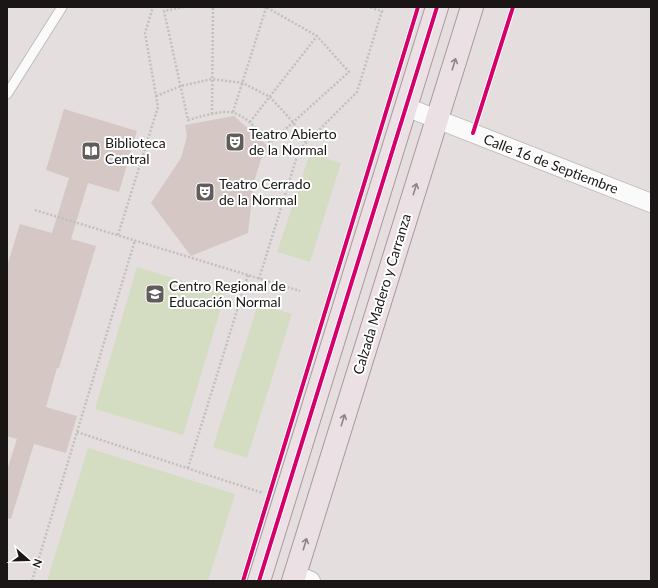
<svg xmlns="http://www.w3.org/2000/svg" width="658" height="588" viewBox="0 0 658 588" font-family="Lato,sans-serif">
<rect width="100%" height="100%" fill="#e4dfde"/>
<!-- green -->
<g fill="#d4dcc2">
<polygon points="310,153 341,163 310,262 277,252"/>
<polygon points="137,267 225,294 183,435 95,409"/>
<polygon points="258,304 292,314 247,458 213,447"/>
<polygon points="88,448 235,494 208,581 47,581"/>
</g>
<!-- building -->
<g fill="#d4c7c4">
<polygon points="64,109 137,131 119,192 88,183 71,239 96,246 59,368 57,368 46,407 77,416 66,453 34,444 11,519 7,518 7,470 17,439 7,436 7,266 20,224 52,233 69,178 46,170"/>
<polygon points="234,116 270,148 261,159 254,182 248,233 191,256 151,203 181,158 187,136 185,125"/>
</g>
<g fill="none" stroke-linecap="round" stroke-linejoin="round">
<!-- service casing -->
<g stroke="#c0bcbb" stroke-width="11">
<polyline id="service" points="7,94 62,7"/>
</g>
<!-- minor casing -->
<g stroke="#c0bcbb" stroke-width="20">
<g id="minor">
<polyline points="406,107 651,203"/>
<polyline points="295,574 311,581"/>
</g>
</g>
<!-- primary casing -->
<g stroke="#aa989f" stroke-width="24">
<g id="primary">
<polyline points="259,581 437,7"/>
<polyline points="293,581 472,7"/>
</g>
</g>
<!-- path -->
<g stroke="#c2bfbf" stroke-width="2.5" stroke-dasharray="2 2" stroke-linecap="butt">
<path d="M184,7l-20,4 24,109c11,-3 37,-11 46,-7 15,5 25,19 36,30l79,-71 -32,-36 -51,-29h-3"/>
<polyline points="156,96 181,86 212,79 243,83 270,97 293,122 306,143"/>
<polyline points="233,112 266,8"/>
<polyline points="212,114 213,7"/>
<polyline points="250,122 317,36"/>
<polyline points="35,210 300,291"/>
<polyline points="118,235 158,107 145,33 153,7"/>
<polyline points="259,279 299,150 357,92 382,11 369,7"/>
<polyline points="77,432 263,493"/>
<polyline points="188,468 248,275"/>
<polyline points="32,581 135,240"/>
</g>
<!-- service -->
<use href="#service" stroke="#fbfafa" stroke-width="9"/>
<!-- minor -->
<use href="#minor" stroke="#fbfafa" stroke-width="18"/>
<!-- primary -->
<use href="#primary" stroke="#ebe1e5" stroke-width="22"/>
<!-- cycleway casing -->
<g stroke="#fff" stroke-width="6">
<g id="cycleway">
<polyline points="473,133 513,7"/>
<polyline points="243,581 418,7"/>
<polyline points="259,581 437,7"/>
</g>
</g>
<!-- cycleway -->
<use href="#cycleway" stroke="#d6006c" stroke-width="4"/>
</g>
<!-- one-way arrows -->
<defs><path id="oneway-shaft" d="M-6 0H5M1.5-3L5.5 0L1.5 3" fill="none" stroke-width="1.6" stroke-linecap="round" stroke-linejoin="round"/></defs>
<g stroke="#8c8687">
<use href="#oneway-shaft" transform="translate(454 64) rotate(-73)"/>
<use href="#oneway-shaft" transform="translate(415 189) rotate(-73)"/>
<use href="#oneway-shaft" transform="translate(343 420) rotate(-73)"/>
<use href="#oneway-shaft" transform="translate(305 544) rotate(-73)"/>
</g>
<!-- icons -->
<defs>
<g id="theatre-square" transform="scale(1)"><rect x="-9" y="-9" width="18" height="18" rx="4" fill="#605c5b" stroke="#fff"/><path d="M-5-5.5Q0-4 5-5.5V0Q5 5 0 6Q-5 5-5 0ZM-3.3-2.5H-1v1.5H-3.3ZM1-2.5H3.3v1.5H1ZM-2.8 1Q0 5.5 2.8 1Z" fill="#fff"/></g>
<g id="library-square" transform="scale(1)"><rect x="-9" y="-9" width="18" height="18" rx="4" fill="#605c5b" stroke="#fff"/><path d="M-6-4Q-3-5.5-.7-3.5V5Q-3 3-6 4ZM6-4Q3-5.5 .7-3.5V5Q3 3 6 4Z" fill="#fff"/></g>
<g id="university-square" transform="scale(1)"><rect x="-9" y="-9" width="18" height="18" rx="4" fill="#605c5b" stroke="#fff"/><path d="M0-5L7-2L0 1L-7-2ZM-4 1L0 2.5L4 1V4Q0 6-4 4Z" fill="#fff"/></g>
</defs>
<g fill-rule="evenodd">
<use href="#theatre-square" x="235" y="142"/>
<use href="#library-square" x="91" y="151"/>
<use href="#theatre-square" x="205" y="192"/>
<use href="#university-square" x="155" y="294"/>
</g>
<g text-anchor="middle" stroke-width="4" stroke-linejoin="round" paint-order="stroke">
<!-- poi labels -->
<g font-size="14" fill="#191615" stroke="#fff" text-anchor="start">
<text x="249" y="139">Teatro Abierto<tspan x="249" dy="16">de la Normal</tspan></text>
<text x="105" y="148">Biblioteca<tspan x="105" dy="16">Central</tspan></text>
<text x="219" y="189">Teatro Cerrado<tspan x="219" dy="16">de la Normal</tspan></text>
<text x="169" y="291">Centro Regional de<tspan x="169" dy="16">Educación Normal</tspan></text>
</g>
<!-- street labels -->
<g font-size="14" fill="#191615" stroke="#fff">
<text transform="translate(551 164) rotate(21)" y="5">Calle 16 de Septiembre</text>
<text transform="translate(382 294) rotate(-73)" y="5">Calzada Madero y Carranza</text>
</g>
</g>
<!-- border -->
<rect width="658" height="588" fill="none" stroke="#191615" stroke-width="16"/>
<!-- north arrow -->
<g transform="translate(28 560) rotate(110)" stroke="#ffffff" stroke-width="3" paint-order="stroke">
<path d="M0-3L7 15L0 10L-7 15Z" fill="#191615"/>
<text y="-6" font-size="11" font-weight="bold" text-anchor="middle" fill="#191615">N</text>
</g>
</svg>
